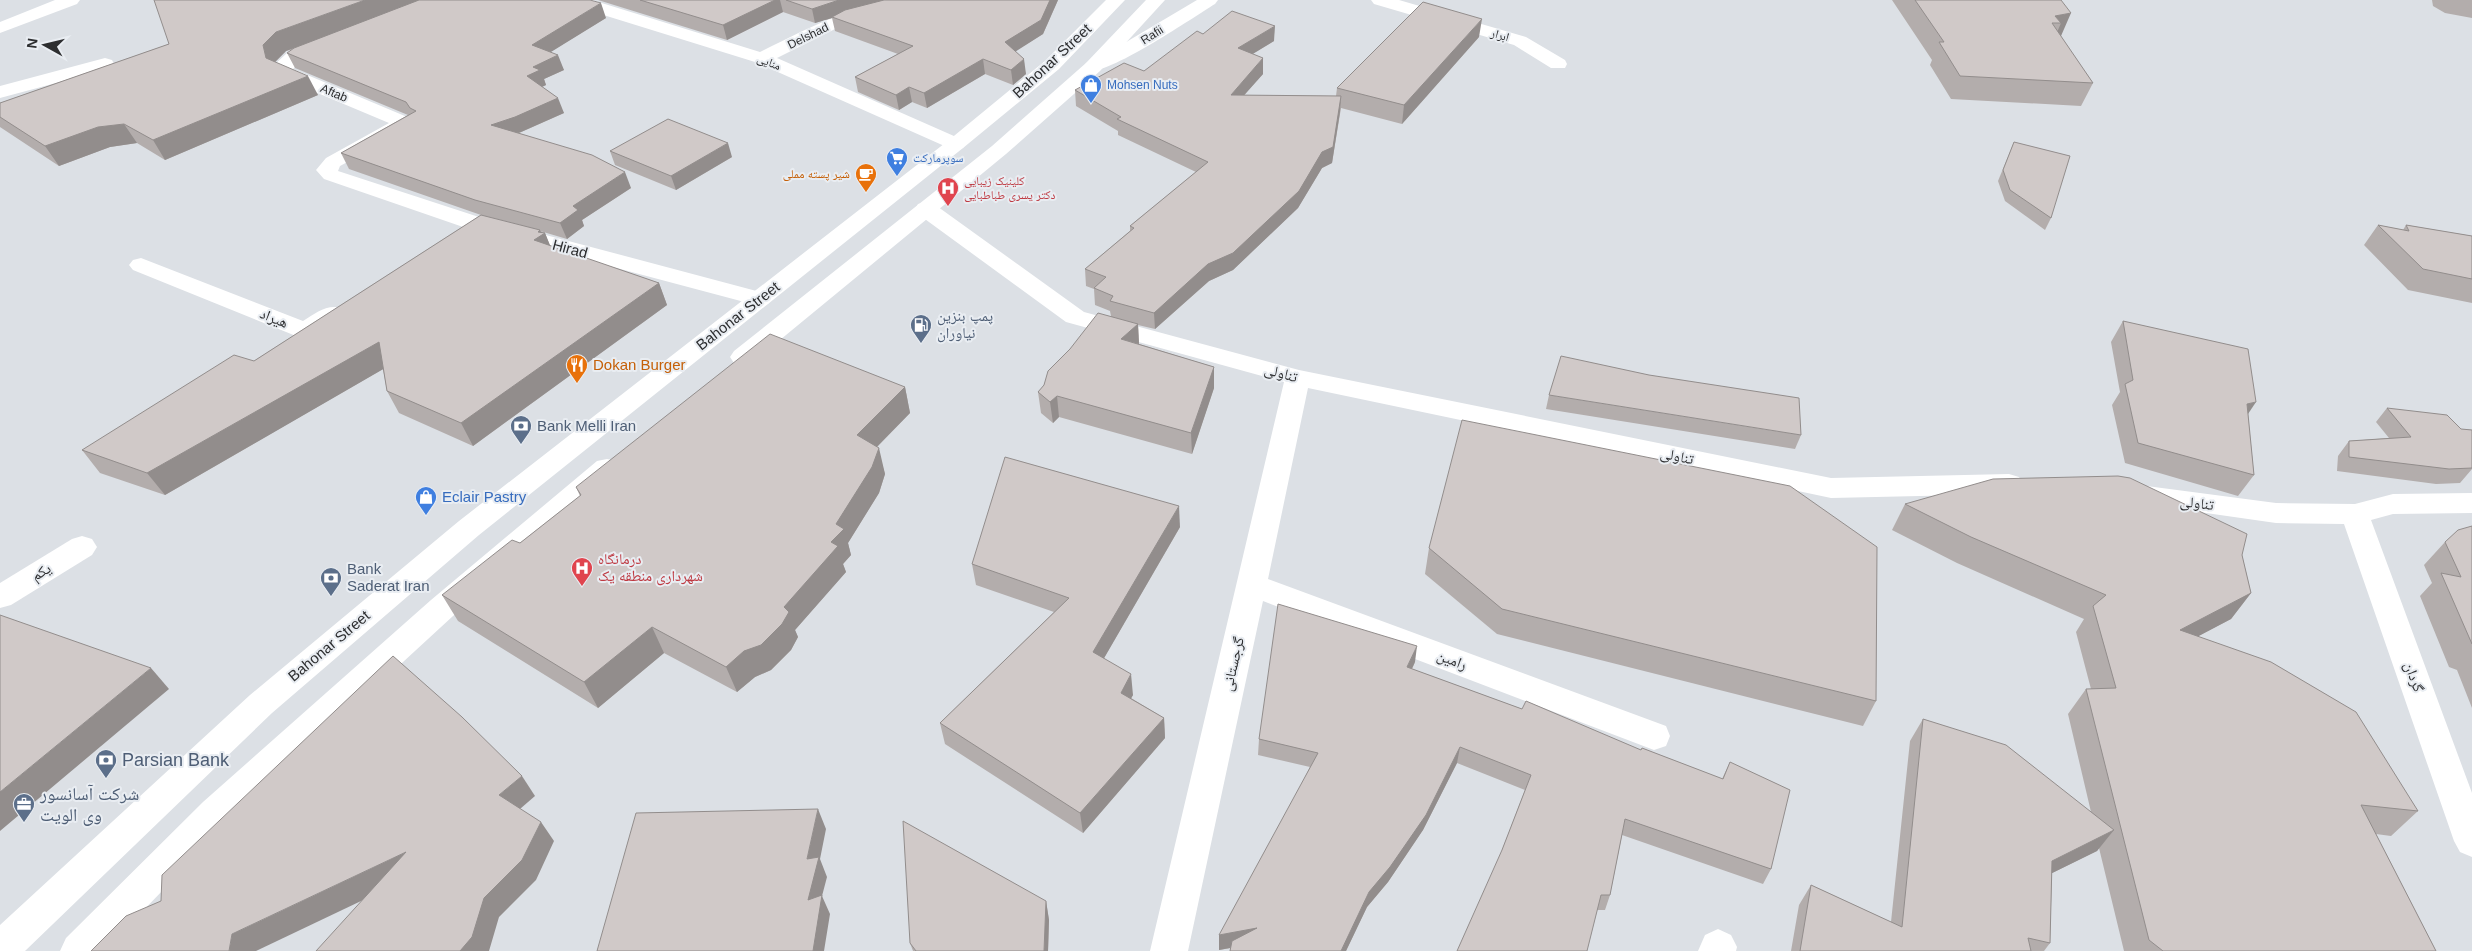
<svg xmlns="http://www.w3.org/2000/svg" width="2472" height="951" viewBox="0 0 2472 951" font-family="Arial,'Noto Naskh Arabic',sans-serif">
<rect width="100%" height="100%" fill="#dce0e5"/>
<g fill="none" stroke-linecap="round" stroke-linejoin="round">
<!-- minor -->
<g fill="#fff" fill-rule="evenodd">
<polygon points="55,0 80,0 77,4 0,33 0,22"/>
<path d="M565,0h27l168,52c55,-27 99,-52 161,-52l-3,4 -71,19 -70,35 186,82 3,4 -3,4 -7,2 -7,-2 -194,-86 -187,-58z"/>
<path d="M1197,0h21l-3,4c-23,14 -107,72 -129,67l-2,-4 2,-4 20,-9z"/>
<polygon points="1371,0 1399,0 1526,37 1565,60 1567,64 1565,68 1551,68 1514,45 1374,4"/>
<polygon points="326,39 333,41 335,45 333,49 301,61 293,69 412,119 415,123 412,127 340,166 338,171 482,218 768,294 772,299 768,304 760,306 752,304 466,228 324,179 316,170 326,158 389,123 277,76 274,65 287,53"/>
<polygon points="105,58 112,60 114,64 112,68 0,98 0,86"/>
<polygon points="926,202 934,204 1084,312 1299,370 1831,478 2009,474 2019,477 2023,484 2019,491 2009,494 1831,498 1308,388 1268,579 1666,726 1670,736 1666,746 1654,750 1263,601 1188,951 1150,951 1284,382 1066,322 918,214 915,209 918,204"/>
<path d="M141,258l162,63c13,-8 23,-17 39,-13l3,5c-9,14 -32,27 -49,23l-163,-66 -4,-5 4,-5z"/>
<polygon points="2139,485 2276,503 2355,504 2393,494 2472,493 2472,513 2393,514 2371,520 2472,793 2472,857 2460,852 2454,841 2344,524 2276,523 2129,502 2125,495 2129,488"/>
<polygon points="82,536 92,539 97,547 92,555 11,605 0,608 0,583 72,539"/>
<polygon points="1718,929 1731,935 1737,947 1736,951 1698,951 1705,935"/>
</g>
<!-- primary -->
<g fill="#fff" fill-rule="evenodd">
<polygon points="1106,0 1125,0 1059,69 963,148 479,535 272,713 25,951 0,951 0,925 250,695 459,521 949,140 1045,61"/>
<polygon points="1146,0 1165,0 1100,71 1006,154 752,363 743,365 734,363 730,357 734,351 992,146 1086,63"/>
<polygon points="607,459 617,461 621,468 617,475 453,616 227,824 104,951 60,951 66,938 203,802 431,600 597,461"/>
</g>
</g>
<!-- wall -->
<g fill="#b3adac">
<polygon points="598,0 1058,0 1043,34 1015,51 1026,74 1013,85 985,74 927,108 912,102 899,110 858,92 855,77 898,54 835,31 832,18 815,23 783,12 727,40"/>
<polygon points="1892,0 2061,0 2061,36 2060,36 2093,83 2081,106 1951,99 1930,65 1932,60"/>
<polygon points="2432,0 2472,0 2472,18 2445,13 2433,6"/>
<polygon points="606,18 550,52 564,70 544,79 546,85 542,87 564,113 519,133 631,188 582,220 584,226 567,239 540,231 545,233 550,246 659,283 667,305 473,446 399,413 387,391 383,369 165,495 100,473 82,450 254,361 481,215 349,169 341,153 408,115 295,68 287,53 294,49 286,51 275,62 318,95 165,160 137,143 110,147 59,166 0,127 0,103 169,44"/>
<polygon points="1203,34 1274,41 1252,54 1263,74 1244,95 1336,96 1337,88 1479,37 1402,124 1341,108 1332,163 1322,168 1298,208 1233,270 1209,281 1155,329 1138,325 1139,344 1214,367 1214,388 1192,454 1059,417 1053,423 1041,413 1038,392 1111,316 1110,311 1095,305 1094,289 1086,286 1085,269 1130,231 1130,226 1196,172 1118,135 1118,131 1076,106 1075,90 1144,71"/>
<polygon points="2014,142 2051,218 2045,230 2005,201 1998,181"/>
<polygon points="610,151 732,157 676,190 615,165"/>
<polygon points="2378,225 2403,230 2406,225 2472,236 2472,303 2408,290 2364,245"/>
<polygon points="2123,321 2248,414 2254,475 2238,496 2125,463 2112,405 2120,392 2111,342"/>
<polygon points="905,387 910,413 877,447 885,474 879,493 848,543 851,555 843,564 846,572 795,630 798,637 791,650 771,670 755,677 737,692 664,653 598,708 458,621 442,595 520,543 580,496 576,487"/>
<polygon points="1549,395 1801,435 1795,449 1546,409"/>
<polygon points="2387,408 2461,429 2472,430 2472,469 2460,483 2436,484 2337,471 2338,456 2349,441 2389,438 2376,422"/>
<polygon points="1905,504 2242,555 2251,593 2231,619 2198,636 2418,811 2391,836 2376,834 2436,951 2124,951 2099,848 2097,851 2052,873 2050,943 2044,951 1791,951 1799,905 1811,885 1891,922 1910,741 1923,719 2091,812 2068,714 2086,689 2091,689 2076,632 2084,619 1957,563 1892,530"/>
<polygon points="2472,526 2472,708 2457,670 2449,667 2420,596 2432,583 2424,565 2445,542"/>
<polygon points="1180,527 1104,658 1133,695 1131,698 1164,718 1165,738 1083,833 945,744 940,723 1054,612 976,585 972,564"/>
<polygon points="1429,548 1876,701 1863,726 1497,634 1425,574"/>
<polygon points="1415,662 1412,669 1522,709 1641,750 1642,748 1722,779 1730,762 1771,869 1763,884 1622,835 1610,895 1605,910 1597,910 1502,850 1525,790 1457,763 1423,830 1388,882 1367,907 1346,951 1230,951 1231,948 1219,950 1310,767 1258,755 1259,739"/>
<polygon points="1046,901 1049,920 1048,951 913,951 910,943"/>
</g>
<!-- shaded-wall -->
<g fill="#928d8c">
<polygon points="365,0 423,0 286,51 273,64 266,58 263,45 276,32"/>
<polygon points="775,0 780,0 783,12 727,40 723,25"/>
<polygon points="839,0 902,0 832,17 832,18 815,23 812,9"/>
<polygon points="1050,0 1058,0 1043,34 1007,57 1005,42"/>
<polygon points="601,3 606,18 538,60 532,45"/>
<polygon points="2071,13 2061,36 2055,37 2061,23 2055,16"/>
<polygon points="1482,19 1479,37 1402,124 1404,105"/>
<polygon points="1275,26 1274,41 1238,63 1238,48"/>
<polygon points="558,55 564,70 544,79 546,85 533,91 527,76 533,67"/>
<polygon points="1263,58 1263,74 1231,110 1231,95"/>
<polygon points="983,59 985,74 927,108 924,93"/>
<polygon points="1024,59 1026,74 1013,85 1011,70"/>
<polygon points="308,76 318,95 165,160 153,140"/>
<polygon points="909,87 912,102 899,110 896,95"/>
<polygon points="1341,96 1340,112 1332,163 1322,168 1298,208 1233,270 1209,281 1155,329 1154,313 1322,152"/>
<polygon points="558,98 564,113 521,132 497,140 491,125"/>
<polygon points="124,124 137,143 110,147 59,166 45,146 98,127"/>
<polygon points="728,143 732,157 676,190 671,176"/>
<polygon points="625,172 631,188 582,220 584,226 567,239 560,223 573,206"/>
<polygon points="540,230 542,235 545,233 554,255 534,240 538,232"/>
<polygon points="659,283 667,305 473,446 461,423"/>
<polygon points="1138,324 1139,344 1121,339"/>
<polygon points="379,342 392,364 165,495 147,473"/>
<polygon points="1214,367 1214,388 1192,454 1191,433"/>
<polygon points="905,387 910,413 863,461 857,435"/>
<polygon points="1057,396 1059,417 1053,423 1050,402"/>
<polygon points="2256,402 2242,423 2247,404"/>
<polygon points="879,448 885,474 879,493 848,543 851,555 843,564 846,572 795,630 798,637 791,650 771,670 755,677 737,692 726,667 784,607 831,542 836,524"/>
<polygon points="1179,506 1180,527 1096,672 1093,652"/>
<polygon points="2251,593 2231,619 2161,656 2180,630"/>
<polygon points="652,627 664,653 598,708 584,682"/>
<polygon points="1417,646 1415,662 1405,683 1407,667"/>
<polygon points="151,668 169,689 0,831 0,792"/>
<polygon points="1131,674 1133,695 1123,713 1121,693"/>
<polygon points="1164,718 1165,738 1083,833 1080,813"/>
<polygon points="1460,747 1457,763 1423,830 1388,882 1367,907 1346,951 1341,951 1369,892"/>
<polygon points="522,776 535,796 513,815 499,795"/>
<polygon points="818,809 826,829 820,859 827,877 822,896 830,914 824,951 813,951 808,900 807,859"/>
<polygon points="541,822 554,841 536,880 499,917 489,951 460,951 484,898"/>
<polygon points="2114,830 2097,851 2036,881 2052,861"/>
<polygon points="406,852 422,872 256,951 229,951 232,934"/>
<polygon points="1046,901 1049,920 1048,951 1044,951"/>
<polygon points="1257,928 1256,943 1219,950 1219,935"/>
</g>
<!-- building -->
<g fill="#d0c9c8" stroke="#928d8c">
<polygon points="154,0 365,0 276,32 263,45 266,58 308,76 153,140 124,124 98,127 45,146 0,117 0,103 169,44"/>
<polygon points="419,0 590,0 601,3 532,45 558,55 533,67 540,70 527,76 558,98 515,117 491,125 592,155 625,172 573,206 578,210 560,223 475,200 341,153 416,111 410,108 406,102 287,53 294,48"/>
<polygon points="640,0 775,0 723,25"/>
<polygon points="786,0 839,0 812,9"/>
<polygon points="884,0 1050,0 1041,20 1005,42 1024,59 1011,70 983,59 924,93 909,87 896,95 855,77 913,46 832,17 845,10"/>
<polygon points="1915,0 2061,0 2071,13 2055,16 2061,23 2052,23 2093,83 1960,76 1939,42 1944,42"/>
<polygon points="1423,2 1482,19 1404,105 1337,88"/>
<polygon points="1232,11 1275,26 1238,48 1263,58 1231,95 1341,96 1333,147 1322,152 1299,191 1233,253 1208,264 1154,313 1110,301 1113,296 1094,288 1106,277 1085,269 1134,228 1130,226 1208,162 1117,119 1121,117 1075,90 1124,63 1144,71 1197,31 1203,34"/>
<polygon points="668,119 728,143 671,176 610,151"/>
<polygon points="2014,142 2070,156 2051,218 2010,190 2003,170"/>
<polygon points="481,215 540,230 538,232 545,233 534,240 659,283 461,423 387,391 379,342 147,473 82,450 234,355 254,361"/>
<polygon points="2378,225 2409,231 2406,225 2472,236 2472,279 2423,269"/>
<polygon points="1098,313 1138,324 1121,339 1214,367 1191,433 1057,396 1050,402 1038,392 1044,385 1048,371 1070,349"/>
<polygon points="2123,321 2248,349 2256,402 2247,404 2254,475 2138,443 2125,384 2133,380"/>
<polygon points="770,334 905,387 857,435 879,448 872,467 836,524 844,529 831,542 838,546 784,607 789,612 782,624 761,645 744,651 726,667 652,627 584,682 442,595 512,540 520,543 581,495 576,487"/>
<polygon points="1561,356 1649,375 1799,398 1801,435 1549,395"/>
<polygon points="2387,408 2447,415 2461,429 2472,430 2472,468 2449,469 2349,457 2349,441 2411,437"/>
<polygon points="1462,420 1790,486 1877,547 1876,701 1502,609 1429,548"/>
<polygon points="1005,457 1179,506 1093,652 1131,674 1121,693 1164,718 1080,813 940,723 1069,598 972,564"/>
<polygon points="2118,476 2130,478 2247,534 2242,555 2251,593 2180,630 2271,662 2356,712 2418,811 2361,805 2436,951 2163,951 2149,940 2086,689 2116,688 2093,606 2106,595 1971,537 1905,504 1993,479"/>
<polygon points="2472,526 2472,644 2441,573 2461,577 2445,542 2458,530"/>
<polygon points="1278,604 1417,646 1407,667 1522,709 1526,701 1641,750 1642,748 1723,779 1730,762 1790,790 1771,869 1625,819 1610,895 1601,895 1587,951 1457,951 1502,850 1531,775 1460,747 1426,815 1390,867 1369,892 1341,951 1230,951 1232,941 1257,928 1219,935 1318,753 1259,739"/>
<polygon points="0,615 151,668 0,792"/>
<polygon points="393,656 462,717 522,776 499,795 541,822 522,860 484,898 472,937 460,951 316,951 406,852 232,934 229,951 91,951 126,916 161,901 162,875"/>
<polygon points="1923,719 2006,745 2114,830 2052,861 2050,943 2028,938 2031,951 1800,951 1811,885 1902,927"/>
<polygon points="818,809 807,859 819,857 808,900 822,895 813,951 597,951 636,813"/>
<polygon points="903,821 1046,901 1044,951 916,951 910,943"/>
</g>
<!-- icons -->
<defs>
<g id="shop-pin" transform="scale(1.125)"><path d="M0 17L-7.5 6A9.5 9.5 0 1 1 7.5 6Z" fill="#3f7fe0" stroke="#e9edf2"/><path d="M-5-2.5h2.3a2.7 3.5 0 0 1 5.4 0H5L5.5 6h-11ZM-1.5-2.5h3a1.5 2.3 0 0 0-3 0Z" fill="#fff"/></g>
<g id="supermarket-pin" transform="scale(1.125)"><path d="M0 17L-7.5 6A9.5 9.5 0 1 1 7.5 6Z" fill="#3f7fe0" stroke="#e9edf2"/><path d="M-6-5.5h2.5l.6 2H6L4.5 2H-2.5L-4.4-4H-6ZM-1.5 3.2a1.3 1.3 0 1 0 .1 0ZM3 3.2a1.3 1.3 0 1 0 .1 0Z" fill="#fff"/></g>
<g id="cafe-pin" transform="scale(1.125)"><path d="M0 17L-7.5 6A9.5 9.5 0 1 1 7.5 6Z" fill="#e8710a" stroke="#e9edf2"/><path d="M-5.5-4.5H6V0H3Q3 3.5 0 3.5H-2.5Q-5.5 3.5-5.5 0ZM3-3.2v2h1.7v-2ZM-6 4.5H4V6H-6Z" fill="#fff"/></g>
<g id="hospital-pin" transform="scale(1.125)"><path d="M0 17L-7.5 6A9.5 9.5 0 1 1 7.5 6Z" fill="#e0444e" stroke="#e9edf2"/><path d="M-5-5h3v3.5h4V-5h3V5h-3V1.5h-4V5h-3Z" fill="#fff"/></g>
<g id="fuel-pin" transform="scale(1.125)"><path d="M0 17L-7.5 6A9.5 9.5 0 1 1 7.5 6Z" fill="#5c6f8a" stroke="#e9edf2"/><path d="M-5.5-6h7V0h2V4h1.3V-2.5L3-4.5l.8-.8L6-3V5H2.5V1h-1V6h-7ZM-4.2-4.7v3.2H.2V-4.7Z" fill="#fff"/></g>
<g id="restaurant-pin" transform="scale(1.125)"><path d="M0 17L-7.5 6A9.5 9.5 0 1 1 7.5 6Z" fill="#e8710a" stroke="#e9edf2"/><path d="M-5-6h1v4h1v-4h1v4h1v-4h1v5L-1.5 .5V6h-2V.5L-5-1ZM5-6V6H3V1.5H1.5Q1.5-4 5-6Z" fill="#fff"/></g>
<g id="bank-pin" transform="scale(1.125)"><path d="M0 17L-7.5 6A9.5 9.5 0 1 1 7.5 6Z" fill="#5c6f8a" stroke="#e9edf2"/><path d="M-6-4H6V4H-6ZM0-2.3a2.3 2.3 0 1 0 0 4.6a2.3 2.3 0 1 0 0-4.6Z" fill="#fff"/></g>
<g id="office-pin" transform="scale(1.125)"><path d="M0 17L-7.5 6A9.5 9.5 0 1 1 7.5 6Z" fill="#5c6f8a" stroke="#e9edf2"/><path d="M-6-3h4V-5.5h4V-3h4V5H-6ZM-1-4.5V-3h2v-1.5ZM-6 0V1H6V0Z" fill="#fff"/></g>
</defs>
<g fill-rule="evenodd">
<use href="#shop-pin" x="1091" y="85"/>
<use href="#supermarket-pin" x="897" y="158"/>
<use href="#cafe-pin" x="866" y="174"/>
<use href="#hospital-pin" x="948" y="188"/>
<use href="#fuel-pin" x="921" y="325"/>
<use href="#restaurant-pin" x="577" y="365"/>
<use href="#bank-pin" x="521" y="426"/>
<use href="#shop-pin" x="426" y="497"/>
<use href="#hospital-pin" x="582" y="568"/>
<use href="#bank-pin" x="331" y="578"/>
<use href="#bank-pin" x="106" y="760"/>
<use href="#office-pin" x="24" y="804"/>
</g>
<g text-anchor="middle" stroke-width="4" stroke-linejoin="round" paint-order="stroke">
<!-- far-street labels -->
<g font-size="12" fill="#2d2e30" stroke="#e9edf2">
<text transform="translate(1152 35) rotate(-32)" y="4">Rafii</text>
<text transform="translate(1500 35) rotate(16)" y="4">ابرار</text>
<text transform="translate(808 36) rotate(-26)" y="4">Delshad</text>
<text transform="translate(769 62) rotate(22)" y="4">منایی</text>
<text transform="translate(334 93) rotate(23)" y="4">Aftab</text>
</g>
<!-- far-shop labels -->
<g font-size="12" fill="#366cbe" stroke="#e9edf2" text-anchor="start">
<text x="1107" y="89">Mohsen Nuts</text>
<text x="913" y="162">سوپرمارکت</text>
</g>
<!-- far-food labels -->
<g font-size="12" fill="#c56008" stroke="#e9edf2" text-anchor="end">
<text x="850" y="178">شیر پسته مملی</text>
</g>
<!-- far-health labels -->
<g font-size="12" fill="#be3a42" stroke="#e9edf2" text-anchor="start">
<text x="964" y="185">کلینیک زیبایی<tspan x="964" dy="14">دکتر یسری طباطبایی</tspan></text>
</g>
<!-- street labels -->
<g font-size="15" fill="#2d2e30" stroke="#e9edf2">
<text transform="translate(1052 61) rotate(-43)" y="5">Bahonar Street</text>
<text transform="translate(570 249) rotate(15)" y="5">Hirad</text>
<text transform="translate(738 316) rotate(-38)" y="5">Bahonar Street</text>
<text transform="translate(274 318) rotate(22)" y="5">هیراد</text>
<text transform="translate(1281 373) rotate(15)" y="5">تناولی</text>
<text transform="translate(1677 456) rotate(12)" y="5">تناولی</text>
<text transform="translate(2197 503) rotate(7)" y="5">تناولی</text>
<text transform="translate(41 572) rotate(-32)" y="5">یکم</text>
<text transform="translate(329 646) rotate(-40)" y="5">Bahonar Street</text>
<text transform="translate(1452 660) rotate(21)" y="5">رامین</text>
<text transform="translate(1233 664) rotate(-77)" y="5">گرجستانی</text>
<text transform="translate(2414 677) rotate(70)" y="5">گردان</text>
</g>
<!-- service labels -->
<g font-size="15" fill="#4e5e75" stroke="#e9edf2" text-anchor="start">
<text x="937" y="321">پمپ بنزین<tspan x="937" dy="17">نیاوران</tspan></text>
<text x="537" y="431">Bank Melli Iran</text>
<text x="347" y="574">Bank<tspan x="347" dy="17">Saderat Iran</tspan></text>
</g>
<!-- food labels -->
<g font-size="15" fill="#c56008" stroke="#e9edf2" text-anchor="start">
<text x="593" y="370">Dokan Burger</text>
</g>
<!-- shop labels -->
<g font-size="15" fill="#366cbe" stroke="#e9edf2" text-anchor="start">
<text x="442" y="502">Eclair Pastry</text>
</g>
<!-- health labels -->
<g font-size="15" fill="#be3a42" stroke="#e9edf2" text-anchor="start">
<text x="598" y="564">درمانگاه<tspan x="598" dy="17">شهرداری منطقه یک</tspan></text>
</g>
<!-- near-service labels -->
<g font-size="18" fill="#4e5e75" stroke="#e9edf2" text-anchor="start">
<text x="122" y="766">Parsian Bank</text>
<text x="40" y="800">شرکت آسانسور<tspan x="40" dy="21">وی الویت</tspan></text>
</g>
</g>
<!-- north arrow -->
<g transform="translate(45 45) rotate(278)" stroke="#e9edf2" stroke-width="4" paint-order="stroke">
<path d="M0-4L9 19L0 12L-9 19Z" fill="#2d2e30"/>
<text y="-8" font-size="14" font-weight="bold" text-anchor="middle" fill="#2d2e30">N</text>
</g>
</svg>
